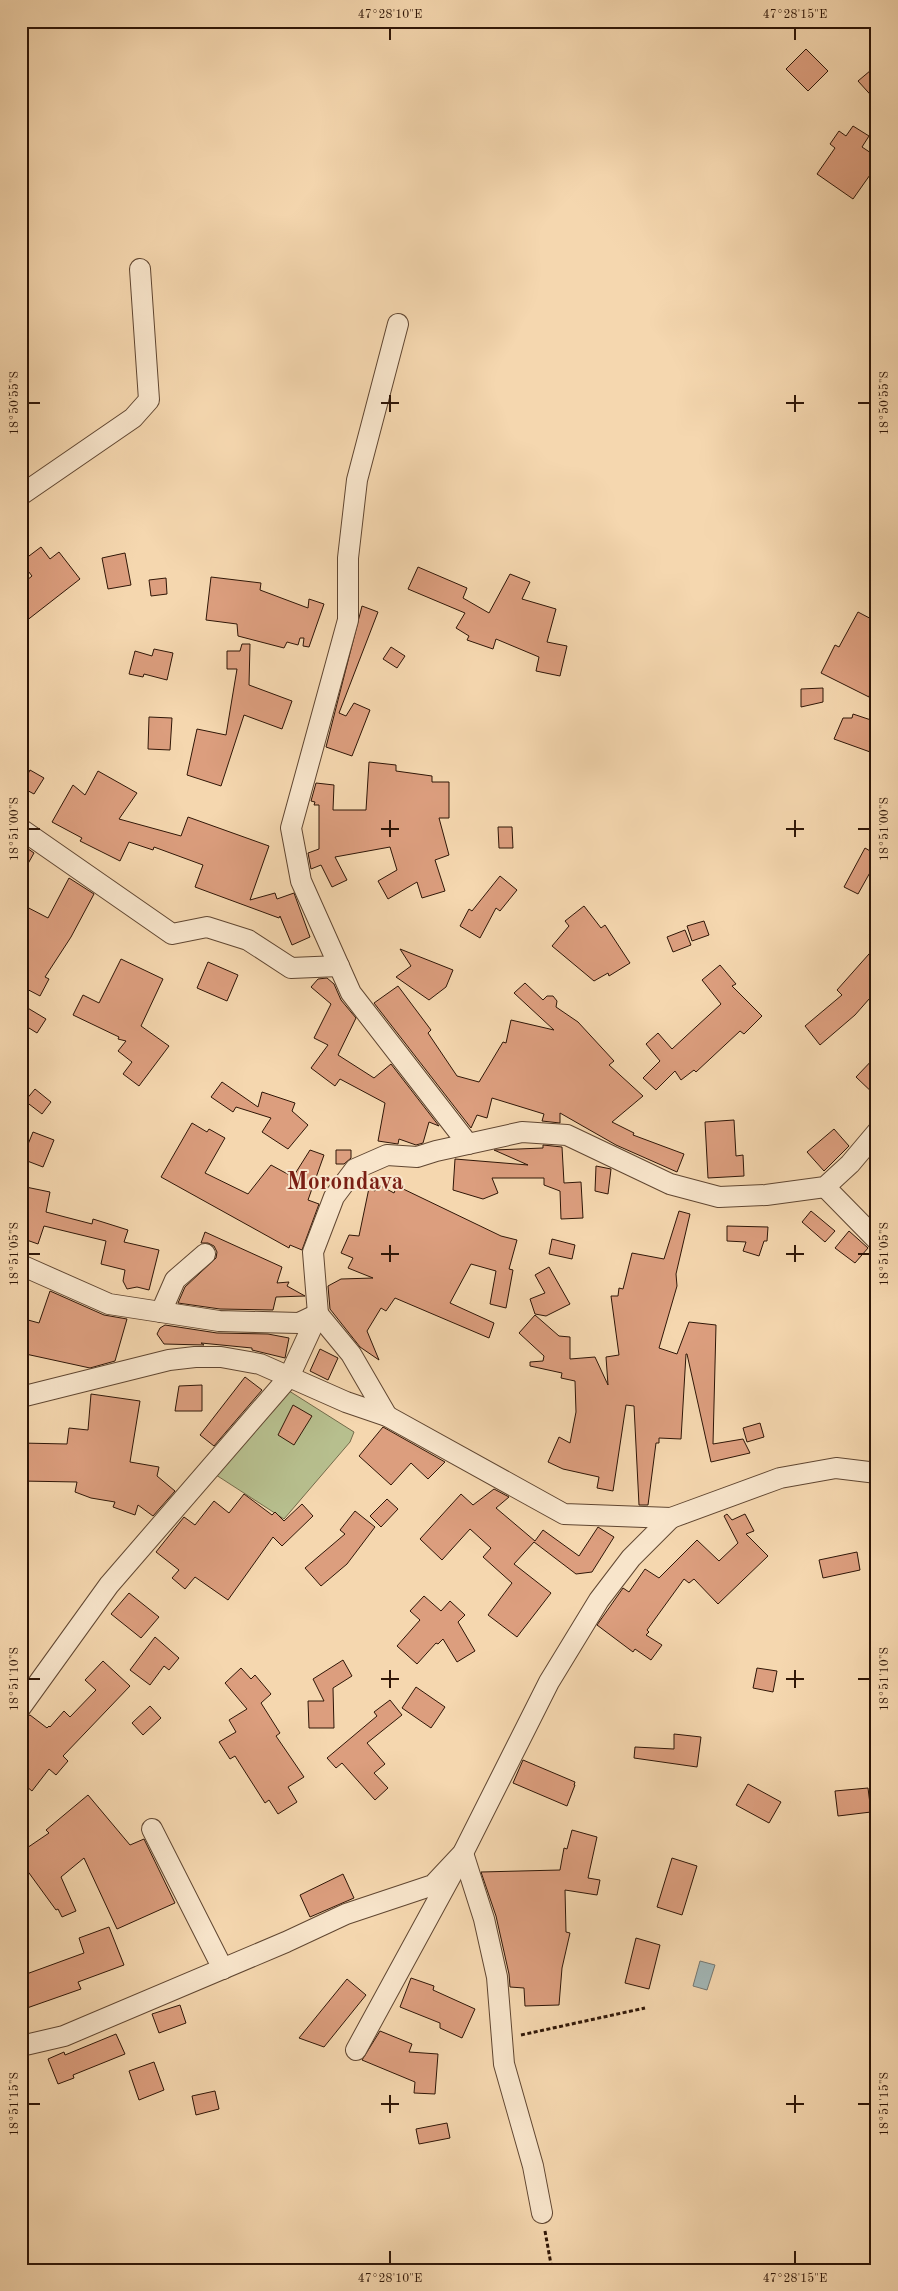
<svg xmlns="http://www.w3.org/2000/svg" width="898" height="2291" viewBox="0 0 898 2291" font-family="'Old Standard TT',serif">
<rect width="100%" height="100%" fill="#f5d7af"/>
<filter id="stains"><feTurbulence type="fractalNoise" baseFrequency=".004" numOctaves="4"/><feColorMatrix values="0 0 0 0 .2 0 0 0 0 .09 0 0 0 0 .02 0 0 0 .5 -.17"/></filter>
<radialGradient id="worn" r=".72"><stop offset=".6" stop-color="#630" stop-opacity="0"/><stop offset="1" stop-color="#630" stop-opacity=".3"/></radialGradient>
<!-- green -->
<polygon fill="#b7bf8e" stroke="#736a4a" points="286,1389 354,1432 350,1442 284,1519 213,1473"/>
<!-- water -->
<polygon fill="#a2b7b7" stroke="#747771" points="700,1961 715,1965 707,1990 693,1986"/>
<!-- building -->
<g fill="#dc9e7e" stroke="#2f1607">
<polygon points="806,49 828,71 808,91 786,69"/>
<polygon points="877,65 877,102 858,81"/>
<polygon points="853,126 869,136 862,147 877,157 877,165 853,199 817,174 835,148 830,144 839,131 846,136"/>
<polygon points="41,547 50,559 59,552 80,579 21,625 21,585 32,576 21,562"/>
<polygon points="125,553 131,585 108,589 102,558"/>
<polygon points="418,567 467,588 463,598 489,613 510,574 530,582 522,599 556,609 547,642 567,646 560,676 536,671 539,657 496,639 493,649 467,640 469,636 456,628 465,613 408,589"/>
<polygon points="211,577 261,583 260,590 308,608 309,599 324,604 309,647 303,646 304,638 300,638 298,645 287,642 284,648 238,636 237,624 206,620"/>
<polygon points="166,578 167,594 151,596 149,580"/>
<polygon points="362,606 378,612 339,713 346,716 354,703 370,710 352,756 326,747"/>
<polygon points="858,612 877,622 877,662 869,697 821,673 835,645 839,647"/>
<polygon points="242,644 250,644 249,685 292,701 282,729 244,715 221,786 187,775 197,729 226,735 237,669 227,669 227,651 240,651"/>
<polygon points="391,647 405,656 397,668 383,659"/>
<polygon points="154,649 173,653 167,680 144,674 143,677 129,674 135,651 152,656"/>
<polygon points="823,688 823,702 801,707 801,689"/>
<polygon points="853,714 877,722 877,742 873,753 834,739 843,718 852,718"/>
<polygon points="149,717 172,718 170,750 148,749"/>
<polygon points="369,762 396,765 396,771 432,776 432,782 449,782 449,818 439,818 449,855 435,860 445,891 422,898 417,882 388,899 378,881 397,870 390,847 335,857 347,880 332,887 321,865 311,869 308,853 319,849 319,805 314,805 315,802 311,801 316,783 334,785 333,810 366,810"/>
<polygon points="30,770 44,778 34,794 21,787"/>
<polygon points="98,771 137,793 119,819 181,836 188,817 269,846 250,900 275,893 277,899 294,893 310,937 292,945 280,916 279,918 195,887 203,865 154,847 153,850 129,842 120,861 80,841 82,838 52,822 73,785 85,795"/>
<polygon points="498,827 512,827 513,848 499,848"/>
<polygon points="21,844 34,853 21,876"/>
<polygon points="865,848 877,855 877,860 858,894 844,887"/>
<polygon points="500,876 517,890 500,911 496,908 480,938 460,926 469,909 472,911"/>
<polygon points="69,878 94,894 71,937 45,977 49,979 40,996 21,986 21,904 48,918"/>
<polygon points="584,906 601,928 605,925 630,963 609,976 608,973 594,981 552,946 569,926 565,921"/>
<polygon points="704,921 709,935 692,941 687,926"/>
<polygon points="685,930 691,945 673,952 667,937"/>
<polygon points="877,945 877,990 855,1015 820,1045 805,1026 842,995 837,990"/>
<polygon points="400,949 453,970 446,987 429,1000 396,977 411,966"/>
<polygon points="121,959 163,979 141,1026 169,1046 139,1086 123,1074 132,1062 118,1051 126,1041 118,1039 119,1037 73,1015 83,995 99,1003"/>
<polygon points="208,962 238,975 227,1001 197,988"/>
<polygon points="720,965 736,984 732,986 762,1016 744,1034 740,1031 696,1072 694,1070 681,1080 675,1071 656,1090 643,1078 660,1061 646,1044 658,1033 672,1049 721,1004 702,980"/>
<polygon points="327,978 334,984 341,1000 356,1018 338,1055 374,1078 391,1064 439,1126 429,1122 423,1143 416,1145 399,1139 398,1144 378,1141 385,1103 340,1079 335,1086 311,1068 328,1045 314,1038 331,1004 311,987 318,979"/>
<polygon points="525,983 543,1000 547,996 553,996 557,1001 556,1007 578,1022 614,1061 609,1065 643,1096 612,1122 634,1133 633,1135 684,1154 677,1172 616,1145 560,1113 560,1123 542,1121 544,1114 492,1098 487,1118 477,1115 471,1128 374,1003 398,986 431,1030 428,1033 457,1076 479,1082 503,1042 506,1043 511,1020 554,1030 514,993"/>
<polygon points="21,1004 46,1019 37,1033 21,1023"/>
<polygon points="877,1055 877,1097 856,1077"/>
<polygon points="222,1082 258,1107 262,1092 295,1103 292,1111 308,1125 288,1149 262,1132 271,1118 236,1107 233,1112 211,1097"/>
<polygon points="35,1089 51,1102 42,1114 25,1101"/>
<polygon points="734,1120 736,1156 743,1155 744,1176 708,1178 705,1122"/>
<polygon points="192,1123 207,1132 209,1129 225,1138 205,1173 248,1194 271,1165 293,1177 310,1150 324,1155 308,1200 319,1204 302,1250 290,1245 289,1248 161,1177"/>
<polygon points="834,1129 849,1146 824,1171 807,1152"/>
<polygon points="33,1132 54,1140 43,1167 22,1159"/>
<polygon points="543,1145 562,1147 564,1183 581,1182 583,1218 561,1219 560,1191 544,1185 544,1178 492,1178 498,1193 483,1199 453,1190 455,1159 528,1165 494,1150 543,1148"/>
<polygon points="336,1150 351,1150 351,1158 344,1164 336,1164"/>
<polygon points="596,1166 611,1169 608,1194 595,1191"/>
<polygon points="379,1185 394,1193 397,1186 501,1236 517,1240 509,1269 513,1270 506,1308 490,1304 496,1271 471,1264 450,1303 494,1323 489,1338 395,1298 386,1311 381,1308 367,1331 379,1360 360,1347 330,1309 328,1286 341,1279 373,1278 348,1268 353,1258 341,1253 349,1235 359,1236 369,1188 375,1191"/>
<polygon points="21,1186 50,1192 46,1212 92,1224 93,1219 128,1230 124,1242 159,1250 149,1290 137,1287 127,1289 123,1281 125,1270 101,1264 106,1241 44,1226 38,1244 21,1238"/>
<polygon points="679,1211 690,1214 676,1274 677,1286 659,1348 677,1354 689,1322 716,1325 713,1444 743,1439 750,1453 711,1462 687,1354 686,1354 681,1439 659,1438 659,1443 656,1443 648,1505 639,1505 634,1406 626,1405 613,1491 597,1488 599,1477 563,1469 548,1462 559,1437 570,1443 576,1412 575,1381 561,1378 562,1373 530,1366 530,1362 543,1361 544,1356 519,1333 535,1315 559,1336 570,1337 570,1359 595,1357 608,1385 606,1357 619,1355 611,1296 618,1296 619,1288 623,1289 632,1253 664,1259"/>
<polygon points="811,1211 835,1231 825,1242 802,1222"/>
<polygon points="727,1226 768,1227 767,1241 764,1241 759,1256 743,1251 746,1242 727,1241"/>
<polygon points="849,1231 868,1248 855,1263 835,1248"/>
<polygon points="205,1232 282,1267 277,1283 289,1282 287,1286 305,1296 276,1297 273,1310 220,1309 178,1303 185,1287 216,1258 217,1252 214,1246 208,1243 201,1243"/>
<polygon points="552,1239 575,1245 572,1259 549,1254"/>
<polygon points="549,1267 570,1304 546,1316 535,1314 530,1299 545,1293 535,1275"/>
<polygon points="50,1291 104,1315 127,1319 115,1361 90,1368 21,1353 28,1320 39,1323"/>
<polygon points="165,1325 217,1333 268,1334 289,1338 285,1358 252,1350 252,1348 201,1343 204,1345 164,1344 157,1334 160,1328"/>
<polygon points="320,1349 338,1358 328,1380 310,1371"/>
<polygon points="245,1377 262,1390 214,1446 200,1435"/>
<polygon points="202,1385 202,1411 175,1411 179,1386"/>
<polygon points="91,1394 140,1401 130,1462 159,1467 157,1476 175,1491 153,1516 138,1505 135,1515 113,1507 115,1502 91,1498 75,1492 77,1482 21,1481 21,1443 67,1444 69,1428 88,1430"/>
<polygon points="293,1405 312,1416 294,1445 278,1435"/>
<polygon points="760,1423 764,1437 747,1442 743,1428"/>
<polygon points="383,1427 445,1462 428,1479 411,1463 391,1485 359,1456"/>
<polygon points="494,1489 509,1497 496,1508 535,1541 543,1530 579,1556 598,1527 614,1537 592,1572 576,1574 534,1542 514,1564 551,1593 517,1637 488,1615 512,1583 483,1557 491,1548 470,1529 442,1560 420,1539 461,1494 473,1505"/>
<polygon points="244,1494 272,1515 275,1512 284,1521 302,1504 313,1516 282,1546 273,1537 228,1600 195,1577 185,1589 172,1578 179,1570 156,1552 184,1517 195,1525 214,1501 229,1513"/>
<polygon points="387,1499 398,1509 381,1527 370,1516"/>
<polygon points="355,1511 375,1527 347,1564 321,1586 305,1568 345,1534 340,1530"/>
<polygon points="727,1514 732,1520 745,1514 754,1531 746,1534 768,1556 718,1604 694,1579 689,1583 684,1579 647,1630 649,1632 646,1635 662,1645 651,1660 635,1649 633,1652 597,1625 623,1588 629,1592 645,1569 659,1578 697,1540 719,1561 738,1543 724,1516"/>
<polygon points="857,1552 860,1570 823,1578 819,1560"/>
<polygon points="129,1593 159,1617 141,1638 111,1614"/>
<polygon points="424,1596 441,1611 450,1601 465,1615 458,1622 475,1651 457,1662 443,1639 438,1644 436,1643 417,1664 397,1646 420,1620 410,1611"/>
<polygon points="155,1637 179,1658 169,1670 164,1666 150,1685 130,1670"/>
<polygon points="343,1660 352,1676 333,1688 334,1728 309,1728 308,1701 324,1701 313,1679"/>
<polygon points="103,1661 130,1686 63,1756 68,1761 56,1775 49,1769 32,1791 21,1782 21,1719 30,1715 47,1728 49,1726 50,1727 64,1711 70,1717 96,1690 85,1680"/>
<polygon points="241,1668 251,1679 255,1675 271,1694 261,1703 280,1733 276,1736 304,1777 288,1787 297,1802 278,1814 269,1800 265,1803 235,1756 230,1759 219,1742 236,1732 229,1720 247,1709 225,1683"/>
<polygon points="757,1668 777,1671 773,1692 753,1688"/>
<polygon points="416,1687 445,1707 431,1728 402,1708"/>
<polygon points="390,1700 402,1715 367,1743 385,1764 374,1773 388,1788 375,1800 342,1763 336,1768 327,1758 377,1716 374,1712"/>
<polygon points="150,1706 161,1718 143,1735 132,1723"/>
<polygon points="674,1734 701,1737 697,1767 634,1758 635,1747 674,1749"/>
<polygon points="523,1760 575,1782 574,1785 575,1785 567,1806 513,1783"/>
<polygon points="748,1784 781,1802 769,1823 736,1805"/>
<polygon points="868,1788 871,1812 838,1816 835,1791"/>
<polygon points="88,1795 130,1845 144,1839 175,1903 117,1929 84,1858 61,1877 76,1911 62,1917 58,1909 56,1910 21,1862 21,1852 49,1833 46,1830"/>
<polygon points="572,1830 597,1837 588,1878 600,1880 597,1895 565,1890 566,1932 570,1933 562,1968 559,2005 525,2006 524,1988 510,1987 509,1974 496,1916 481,1872 560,1870 564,1848 567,1849"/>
<polygon points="672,1858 697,1866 682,1915 657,1907"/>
<polygon points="343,1874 354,1898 310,1917 300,1895"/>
<polygon points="109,1927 124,1965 78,1982 81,1989 27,2008 21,1995 21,1976 84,1953 79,1938"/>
<polygon points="636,1938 660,1945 649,1989 625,1983"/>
<polygon points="411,1978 434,1986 433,1990 475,2009 462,2038 440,2028 440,2023 400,2007"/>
<polygon points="347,1979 366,1995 324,2047 299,2038"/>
<polygon points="180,2005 186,2023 159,2033 152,2014"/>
<polygon points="380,2031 412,2044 409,2052 438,2054 435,2094 414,2093 415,2082 362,2060"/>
<polygon points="116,2034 125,2054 73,2075 74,2078 58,2084 48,2059 64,2052 65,2055"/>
<polygon points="154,2062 164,2090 139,2100 129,2071"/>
<polygon points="215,2091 219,2109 196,2115 192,2096"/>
<polygon points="447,2123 450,2138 419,2144 416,2129"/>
</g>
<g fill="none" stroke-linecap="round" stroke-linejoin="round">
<!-- minor casing -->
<g stroke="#604631" stroke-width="22">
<g id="minor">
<polyline points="398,324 357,480 348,558 348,620 291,828 301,881 351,993 468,1144"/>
<polyline points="21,495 133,418 149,400 140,269"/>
<polyline points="21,829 172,934 207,927 248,940 291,968 339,966"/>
<polyline points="825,1187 877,1240"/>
<polyline points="21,1265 109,1304 219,1321 299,1323 318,1314"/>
<polyline points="161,1312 175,1280 205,1254"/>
<polyline points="318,1314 351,1354 387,1416"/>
<polyline points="21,1397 169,1360 195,1357 221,1357 260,1364 346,1402 387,1416 564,1514 671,1518 780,1478 836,1468 877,1473"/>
<polyline points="21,1707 109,1585 289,1377 318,1314 313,1252 334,1197 355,1169 387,1155 417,1157 436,1151 522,1132 567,1135 670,1184 719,1197 766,1195 825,1187 850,1164 877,1132"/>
<polyline points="152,1829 223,1969"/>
<polyline points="463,1853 484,1919 497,1977 504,2064 533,2166 542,2213"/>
<polyline points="21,2046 64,2036 286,1942 346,1914 433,1885 463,1853 549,1682 599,1600 631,1558 671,1518"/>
<polyline points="356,2050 452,1874"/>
</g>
</g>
<!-- path -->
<g stroke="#2f1607" stroke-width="3" stroke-dasharray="4 2.5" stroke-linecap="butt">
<polyline points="521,2035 645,2008"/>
<polyline points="545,2231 552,2270"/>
</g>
<!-- minor -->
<use href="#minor" stroke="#f8e5cb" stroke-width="20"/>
</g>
<!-- ticks -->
<path fill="none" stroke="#2f1607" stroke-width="2" d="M390,28v12M795,28v12M390,395v17M795,395v17M28,403h12M381,403h18M786,403h18M858,403h12M390,820v17M795,820v17M28,829h12M381,829h18M786,829h18M858,829h12M390,1245v17M795,1245v17M28,1254h12M381,1254h18M786,1254h18M858,1254h12M390,1670v18M795,1670v18M28,1679h12M381,1679h18M786,1679h18M858,1679h12M390,2095v18M795,2095v18M28,2104h12M381,2104h18M786,2104h18M858,2104h12M390,2251v13M795,2251v13"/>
<g text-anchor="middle" stroke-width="4" stroke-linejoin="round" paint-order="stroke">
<!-- district labels -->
<g font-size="24" font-weight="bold" fill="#7a1f14" stroke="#f8e5cb">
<text x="345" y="1189">Morondava</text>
</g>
</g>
<!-- margin -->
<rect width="898" height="2291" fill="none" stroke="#f5d7af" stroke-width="55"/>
<rect x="28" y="28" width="842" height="2236" fill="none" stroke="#2f1607" stroke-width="2"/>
<g font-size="12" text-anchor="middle" fill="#2f1607">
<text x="390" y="18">47°28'10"E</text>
<text x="795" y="18">47°28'15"E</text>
<text transform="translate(14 403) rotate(-90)" y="4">18°50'55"S</text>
<text transform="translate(884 403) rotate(-90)" y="4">18°50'55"S</text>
<text transform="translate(14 829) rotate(-90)" y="4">18°51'00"S</text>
<text transform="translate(884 829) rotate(-90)" y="4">18°51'00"S</text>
<text transform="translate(14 1254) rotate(-90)" y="4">18°51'05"S</text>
<text transform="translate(884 1254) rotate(-90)" y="4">18°51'05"S</text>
<text transform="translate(14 1679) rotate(-90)" y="4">18°51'10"S</text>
<text transform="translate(884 1679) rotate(-90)" y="4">18°51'10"S</text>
<text transform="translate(14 2104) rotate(-90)" y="4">18°51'15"S</text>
<text transform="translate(884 2104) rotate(-90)" y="4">18°51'15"S</text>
<text x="390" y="2282">47°28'10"E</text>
<text x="795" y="2282">47°28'15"E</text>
</g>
<rect width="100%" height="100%" filter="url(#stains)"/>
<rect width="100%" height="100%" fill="url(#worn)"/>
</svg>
